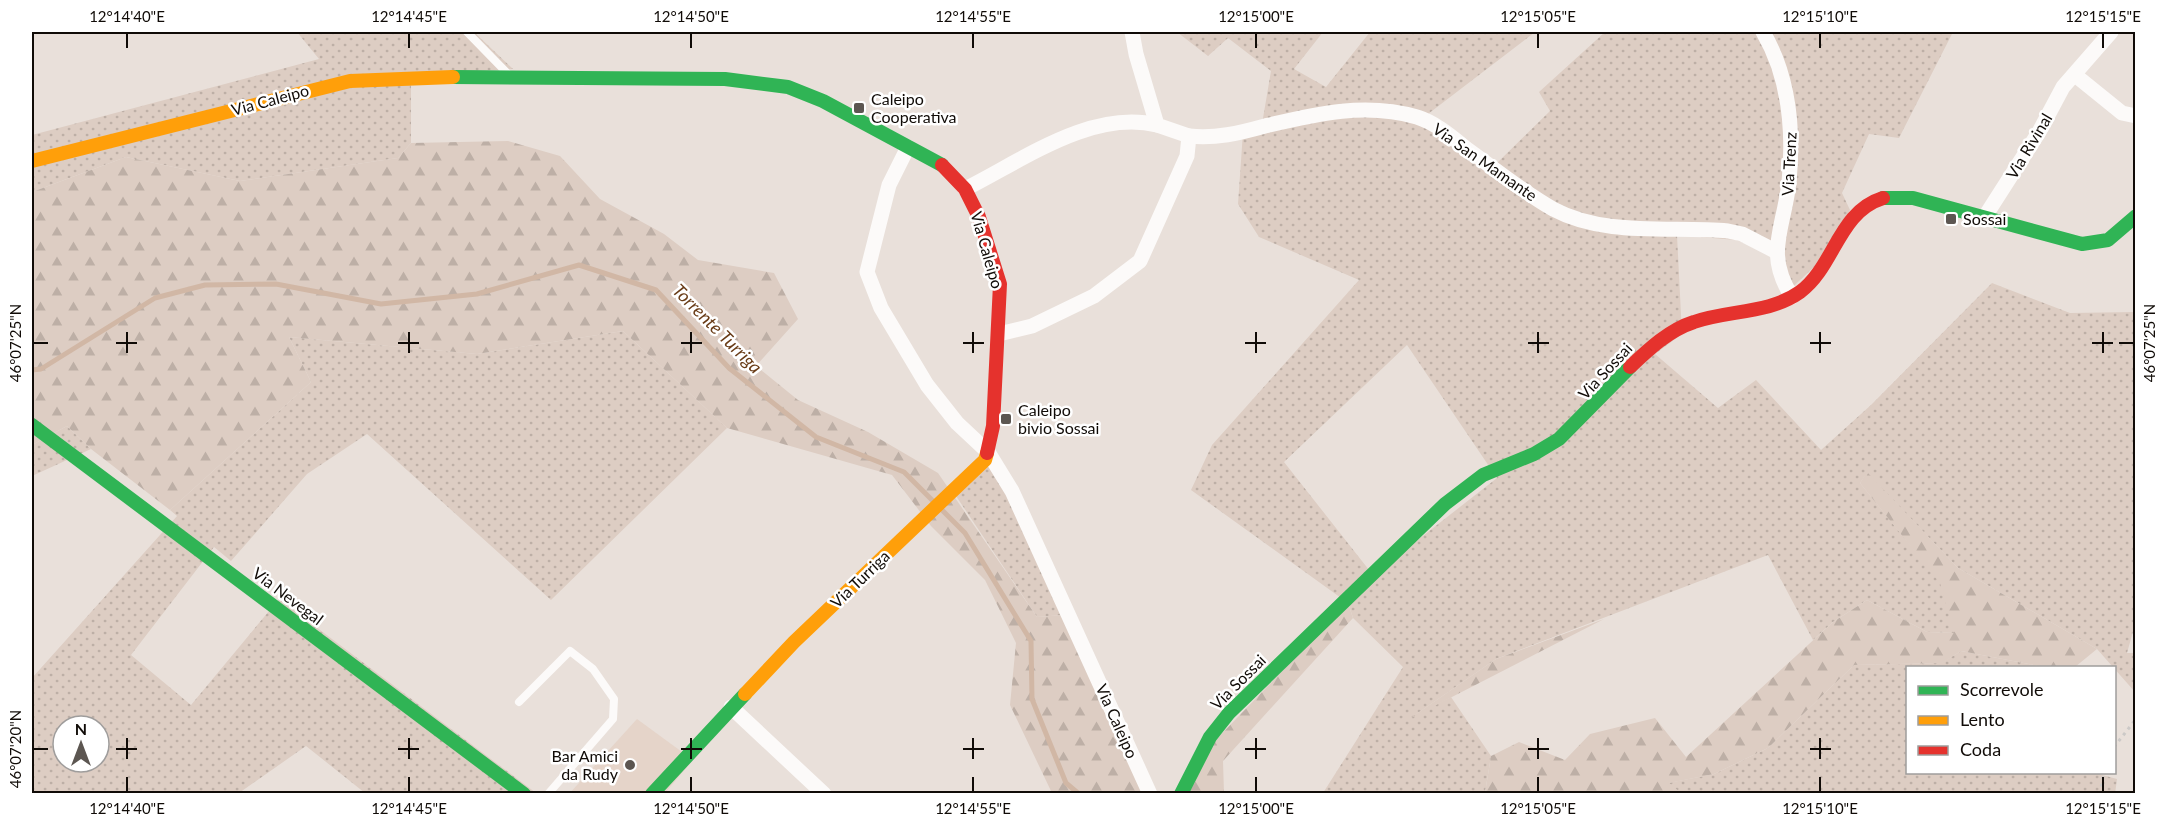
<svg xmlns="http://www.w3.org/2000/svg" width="2167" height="825" viewBox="0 0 2167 825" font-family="Lato,sans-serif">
<defs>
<pattern id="grass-dots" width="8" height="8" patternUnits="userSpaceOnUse" patternTransform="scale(1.5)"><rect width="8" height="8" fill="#ddcdc3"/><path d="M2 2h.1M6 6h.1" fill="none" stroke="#bdafa6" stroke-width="1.8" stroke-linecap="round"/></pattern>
<pattern id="forest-firs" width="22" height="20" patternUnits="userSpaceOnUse" patternTransform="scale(1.5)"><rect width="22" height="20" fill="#ddcdc3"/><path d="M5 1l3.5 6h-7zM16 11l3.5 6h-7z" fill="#bdafa6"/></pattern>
</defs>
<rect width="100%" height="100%" fill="#e9e0da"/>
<!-- built -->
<polygon fill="#e5d4c9" points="637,719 693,760 665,793 569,794"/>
<!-- grass -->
<g fill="url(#grass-dots)" fill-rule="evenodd">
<polygon points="297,32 474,32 513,69 411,75 411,143 398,158 240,181 126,157 32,192 32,135 319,59"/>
<path d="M1177,32h146l-29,37 32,18 44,-55h165l-107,82 68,50 54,-53 -11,-19 66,-60h348l-54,106 -30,-4 -27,59 8,17 -36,57 -29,27 -1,-36 -48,-18 -59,-5 5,99 -27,20 63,54 38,-28 65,70 50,-45 121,-122 78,30 65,-1 1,309 -9,32h8v39l-38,-43 -139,-81 -91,-95 -7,10 81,100 14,50 -28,-1 -60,-32 -34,22 -20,18 -45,-85 -272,104 -81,56 36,-18 40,59 -6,37h-162l80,-126 -50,-49 -5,-15 -157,-113 21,-45 147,-165 -100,-43 -21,-33 5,-72 18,-2 10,-59 -43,-33 -20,18zM1407,345l90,133 -124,97 -89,-113z"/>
<path d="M623,331l104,97 -176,172 -184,-166 -60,40 -76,87 -17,-14 -83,108 60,50 88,-106 257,194h-171l-59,-47 -67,47 -207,1v-116l145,-162 -7,-6 141,-128 -22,-45 188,17zM63,726h36v36h-36z"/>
<polygon points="67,426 91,449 32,476 32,445"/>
<polygon points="989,462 1010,495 1064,615 1037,617 956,496"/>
<polygon points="1961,651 2044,667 1908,668 1908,772 2091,772 2117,779 2115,794 1681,794 1668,783 1714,774 1768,748 1854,665 1941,663"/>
</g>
<!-- forest -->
<g fill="url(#forest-firs)">
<polygon points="508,141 560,156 600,199 664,234 698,260 774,273 798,319 756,366 798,400 868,432 938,473 1037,617 1064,615 1140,781 1159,793 1055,794 1051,791 1010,705 1016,643 985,580 931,526 892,475 727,428 623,331 477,354 289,337 311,382 170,510 91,449 67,426 32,445 32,192 126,157 240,181 398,158 411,143"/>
<polygon points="1867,472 1958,568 2097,649 2075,667 2044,667 1961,651 1942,663 1854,665 1768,748 1714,774 1669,783 1681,793 1485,793 1491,756 1519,742 1565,760 1590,734 1655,718 1686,757 1833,622 1867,600 1927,632 1954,633 1940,583 1860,483"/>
<polygon points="1348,603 1353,618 1223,761 1224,793 1188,794 1206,750"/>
<polygon points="1604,619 1409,719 1496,659"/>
</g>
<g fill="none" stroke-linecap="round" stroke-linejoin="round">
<!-- stream -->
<g stroke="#d1b7a5" stroke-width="5">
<polyline points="32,370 41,369 155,298 205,285 276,284 381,304 477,294 579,265 656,290 729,368 816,437 904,472 935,503"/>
<polyline points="941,509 965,533 1031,641 1032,699 1066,783 1079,794"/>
</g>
<!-- path -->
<g stroke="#ccc9c7" stroke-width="3" stroke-dasharray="3 4.5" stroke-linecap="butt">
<polyline points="2114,747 2136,719"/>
<polyline points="2100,794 2104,772"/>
</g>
<!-- lane -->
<g stroke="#fcfaf9" stroke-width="8">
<polyline points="467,32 508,74"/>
<polyline points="519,702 570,651 593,669 614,699 613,719 548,794"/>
</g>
<!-- street -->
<g stroke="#fcfaf9" stroke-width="15">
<path d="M1763,32c27,46 31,98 26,150 -5,47 -25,71 3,115"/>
<polyline points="2075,75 2122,113 2136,116"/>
<path d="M1189,136c26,3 51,-3 76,-10 51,-12 100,-24 152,-9 19,6 35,20 50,32 28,20 56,43 86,60 52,28 118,17 175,22l14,3 33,17"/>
<polyline points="908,147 889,185 867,272 881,308 927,385 957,423 988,452 1012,491 1150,794"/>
<path d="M965,189c58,-29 127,-80 192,-64"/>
<polyline points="1984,218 2039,132 2063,87 2111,32"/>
<polyline points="999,334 1032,326 1094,296 1140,261 1187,156 1189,136 1157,125 1136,54 1132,32"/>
<polyline points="731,707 824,794"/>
</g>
<!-- fast -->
<g stroke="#30b455" stroke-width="14">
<polyline points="453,77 725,79 788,87 823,101 942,165"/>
<polyline points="1883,198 1913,198 2082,244 2108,240 2136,216"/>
<polyline points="32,425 524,794"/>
<polyline points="652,794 745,694"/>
<polyline points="1181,794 1210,737 1229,713 1445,504 1483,475 1534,454 1559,439 1630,367"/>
</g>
<!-- slow -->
<g stroke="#ff9f0a" stroke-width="14">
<polyline points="32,161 350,81 453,77"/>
<polyline points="745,694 794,642 985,460 987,453"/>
</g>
<!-- jam -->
<g stroke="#e5322d" stroke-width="14">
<polyline points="942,165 965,189 979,217 1000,284 993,426 987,453"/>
<path d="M1630,367c19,-18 39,-37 64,-45 34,-12 75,-8 106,-30 35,-26 38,-80 83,-94"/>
</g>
</g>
<!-- ticks -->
<path fill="none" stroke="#100b07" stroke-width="2" d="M127,33v15M409,33v15M691,33v15M973,33v15M1256,33v15M1538,33v15M1820,33v15M2103,33v15M127,332v21M409,332v21M691,332v21M973,332v21M1256,332v21M1538,332v21M1820,332v21M2103,332v21M33,343h15M116,343h21M398,343h21M681,343h21M963,343h21M1245,343h21M1528,343h21M1810,343h21M2092,343h21M2119,343h15M127,738v21M409,738v21M691,738v21M973,738v21M1256,738v21M1538,738v21M1820,738v21M33,749h15M116,749h21M398,749h21M681,749h21M963,749h21M1245,749h21M1528,749h21M1810,749h21M127,777v15M409,777v15M691,777v15M973,777v15M1256,777v15M1538,777v15M1820,777v15M2103,777v15"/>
<!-- markers -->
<g fill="#5c5651" stroke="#fff" stroke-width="2">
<rect x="853" y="102" width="12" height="12" rx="3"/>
<rect x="1945" y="213" width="12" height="12" rx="3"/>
<rect x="1000" y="413" width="12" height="12" rx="3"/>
<circle cx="630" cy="765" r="6"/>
</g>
<g text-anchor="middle" stroke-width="5" stroke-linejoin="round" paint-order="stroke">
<!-- poi labels -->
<g font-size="16" fill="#100b07" stroke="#fff" text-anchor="start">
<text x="871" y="105">Caleipo<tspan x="871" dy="18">Cooperativa</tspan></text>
<text x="1963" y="225">Sossai</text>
<text x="1018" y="416">Caleipo<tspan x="1018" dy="18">bivio Sossai</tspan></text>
<text x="618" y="762" text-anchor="end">Bar Amici<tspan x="618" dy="18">da Rudy</tspan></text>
</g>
<!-- street labels -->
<g font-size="16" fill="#100b07" stroke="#fff">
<text transform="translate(270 100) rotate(-15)" y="6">Via Caleipo</text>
<text transform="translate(2029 146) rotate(-59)" y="6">Via Rivinal</text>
<text transform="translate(1485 162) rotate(35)" y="6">Via San Mamante</text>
<text transform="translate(1789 164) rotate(-87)" y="6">Via Trenz</text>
<text transform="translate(987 250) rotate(74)" y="6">Via Caleipo</text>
<text transform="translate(1605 371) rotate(-47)" y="6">Via Sossai</text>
<text transform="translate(860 579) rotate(-44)" y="6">Via Turriga</text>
<text transform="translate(288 596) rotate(37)" y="6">Via Nevegal</text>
<text transform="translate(1238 682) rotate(-45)" y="6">Via Sossai</text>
<text transform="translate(1117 721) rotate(66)" y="6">Via Caleipo</text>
</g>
<!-- water labels -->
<g font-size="18" font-style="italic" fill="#693c17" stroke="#fff">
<text transform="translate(717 329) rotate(45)" y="6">Torrente Turriga</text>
</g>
</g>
<!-- border -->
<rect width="2167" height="825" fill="none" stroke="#ffffff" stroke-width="66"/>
<!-- legend -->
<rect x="1906" y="666" width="210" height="108" fill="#ffffff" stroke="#9f9d9c" stroke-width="1.5"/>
<rect x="1918" y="686" width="30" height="9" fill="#30b455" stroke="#9f9d9c" stroke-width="1.5"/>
<text x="1960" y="696" font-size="18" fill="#100b07">Scorrevole</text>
<rect x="1918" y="716" width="30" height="9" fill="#ff9f0a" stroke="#9f9d9c" stroke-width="1.5"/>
<text x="1960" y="726" font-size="18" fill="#100b07">Lento</text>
<rect x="1918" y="746" width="30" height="9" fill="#e5322d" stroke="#9f9d9c" stroke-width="1.5"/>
<text x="1960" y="756" font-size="18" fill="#100b07">Coda</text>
<!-- north arrow -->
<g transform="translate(81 744)"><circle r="28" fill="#ffffff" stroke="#9f9d9c" stroke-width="1.5"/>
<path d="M0-4.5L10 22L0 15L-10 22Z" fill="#5c5651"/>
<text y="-9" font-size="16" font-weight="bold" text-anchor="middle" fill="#100b07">N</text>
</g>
<rect x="33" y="33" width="2101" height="759" fill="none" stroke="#100b07" stroke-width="2"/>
<g font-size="15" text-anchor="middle" fill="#100b07">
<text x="127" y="22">12°14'40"E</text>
<text x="409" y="22">12°14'45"E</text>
<text x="691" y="22">12°14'50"E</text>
<text x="973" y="22">12°14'55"E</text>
<text x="1256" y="22">12°15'00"E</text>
<text x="1538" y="22">12°15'05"E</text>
<text x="1820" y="22">12°15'10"E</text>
<text x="2103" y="22">12°15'15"E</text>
<text transform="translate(16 343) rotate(-90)" y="5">46°07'25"N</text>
<text transform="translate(2150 343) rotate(-90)" y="5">46°07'25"N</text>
<text transform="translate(16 749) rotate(-90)" y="5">46°07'20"N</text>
<text x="127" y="814">12°14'40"E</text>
<text x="409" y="814">12°14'45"E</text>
<text x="691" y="814">12°14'50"E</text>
<text x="973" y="814">12°14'55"E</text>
<text x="1256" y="814">12°15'00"E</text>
<text x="1538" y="814">12°15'05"E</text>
<text x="1820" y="814">12°15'10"E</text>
<text x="2103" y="814">12°15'15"E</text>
</g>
</svg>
